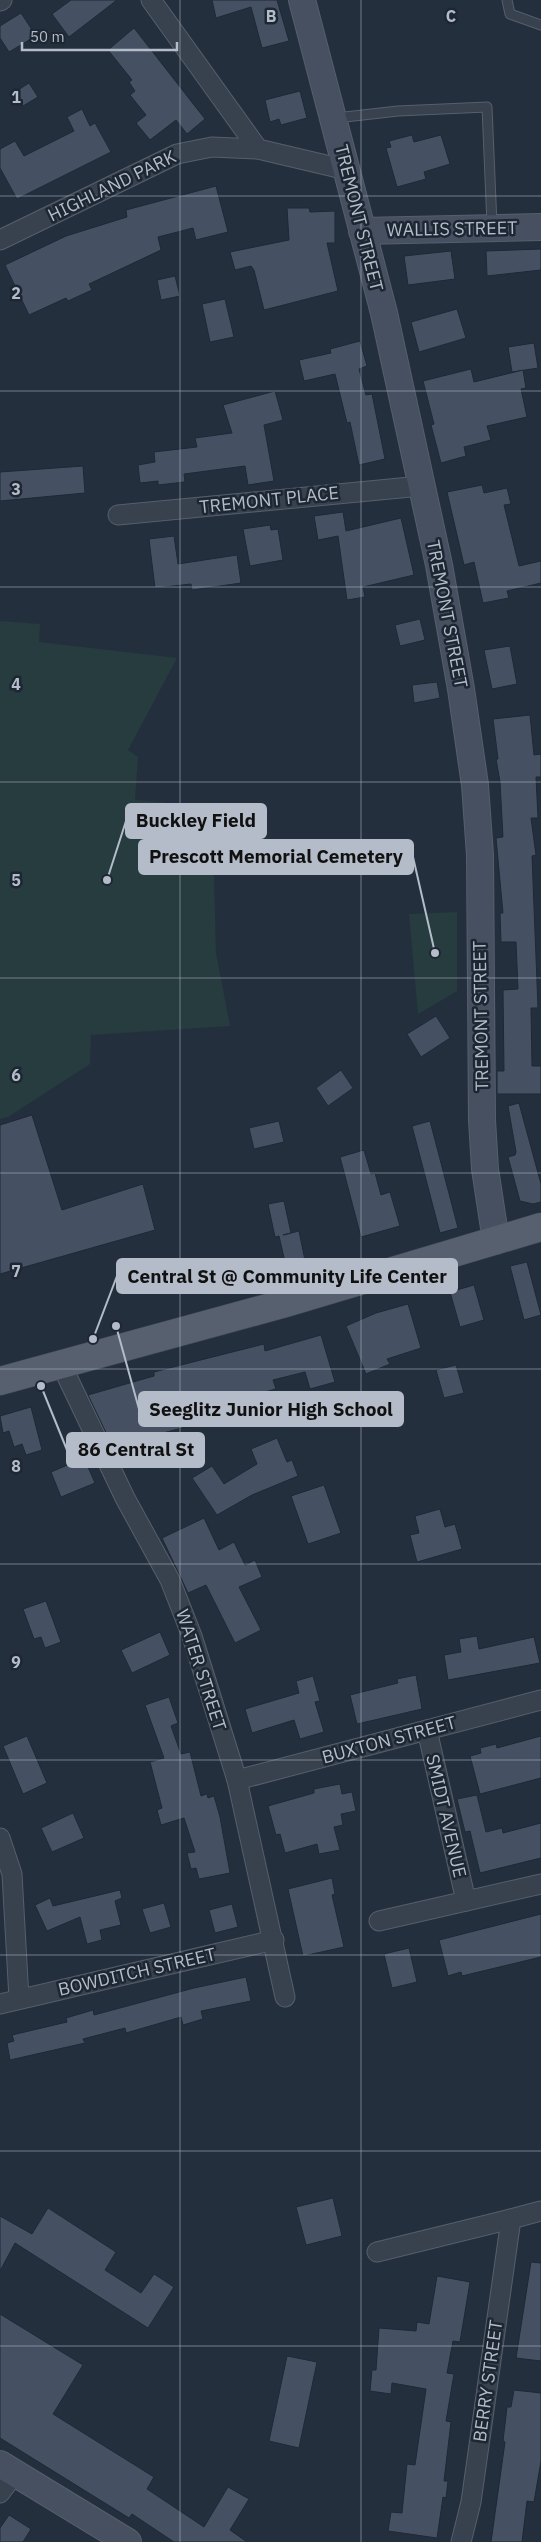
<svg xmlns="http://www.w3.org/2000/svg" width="541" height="2542" viewBox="0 0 541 2542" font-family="'IBM Plex Sans',sans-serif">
<rect width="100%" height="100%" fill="#242f3e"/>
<!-- green -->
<g fill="#263c3f">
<polygon points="0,621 40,624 39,642 177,658 128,750 138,757 135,800 212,807 216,953 230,1026 91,1035 90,1064 8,1117 0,1119"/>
<polygon points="457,912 457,991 418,1014 409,914"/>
</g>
<!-- building -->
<g fill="#455162" stroke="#1f2835">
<polygon points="71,0 117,0 69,37 52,14"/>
<polygon points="212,0 277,0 289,41 262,48 251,7 216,18"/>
<polygon points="21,13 36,36 9,52 0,38 0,26"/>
<polygon points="134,28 205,119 187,134 176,120 150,140 136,123 146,115 130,95 135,91 129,82 132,80 108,50"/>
<polygon points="29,83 38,97 23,106 15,92"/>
<polygon points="300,91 307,118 281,125 279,119 270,122 265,100"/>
<polygon points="82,109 90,126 95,123 111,152 17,199 0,168 0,149 15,141 24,156 74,131 67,117"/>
<polygon points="412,135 414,142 441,135 450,164 424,172 426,179 397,187 386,148 391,147 389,141"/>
<polygon points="216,186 228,232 196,240 193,228 158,237 161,250 89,284 92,290 68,301 66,298 29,315 5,265 66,236 127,217 126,210"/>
<polygon points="287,208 309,208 310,212 335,211 335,243 327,243 338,291 264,310 254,270 251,266 235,270 230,252 289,240"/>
<polygon points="541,249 541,270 487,276 486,251"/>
<polygon points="451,251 455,279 408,285 404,256"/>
<polygon points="175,276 180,296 161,300 157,280"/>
<polygon points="225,299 234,337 210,342 202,304"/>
<polygon points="457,309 466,338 419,352 411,322"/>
<polygon points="360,341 367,366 359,369 366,395 372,394 385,459 359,465 350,422 347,423 335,374 304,381 299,360 331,353 330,349"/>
<polygon points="534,343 538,368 512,372 508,347"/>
<polygon points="471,369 474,382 523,370 526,388 521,389 527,417 487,426 491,440 464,447 466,456 441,463 431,425 434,424 423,381"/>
<polygon points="275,391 283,420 264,425 274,481 248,485 245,466 184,474 185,482 158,485 158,481 140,483 138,465 155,462 154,452 197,447 195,438 232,433 223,405"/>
<polygon points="83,466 85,493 0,501 0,472"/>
<polygon points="482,485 484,493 507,488 511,504 504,505 519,566 541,561 541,583 507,591 509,598 483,603 474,562 464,565 447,492"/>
<polygon points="343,512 346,531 401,518 414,575 363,587 365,597 347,600 338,536 318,540 314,516"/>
<polygon points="270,525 271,530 278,529 283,560 250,566 243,529"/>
<polygon points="174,536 178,564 237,555 241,583 192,590 191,584 155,588 149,539"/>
<polygon points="420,619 425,640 400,646 395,625"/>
<polygon points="510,646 517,684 492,689 484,650"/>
<polygon points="437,682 440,698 414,703 412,685"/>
<polygon points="530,715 534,755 541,754 541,777 536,777 538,818 531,818 536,855 532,856 538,1008 531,1008 532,1066 541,1066 541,1094 497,1094 497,1071 504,1071 503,990 518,989 516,942 501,942 500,913 503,913 496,838 503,837 500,782 496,759 498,759 493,719"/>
<polygon points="436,1016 450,1038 421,1057 407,1034"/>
<polygon points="341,1070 353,1088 328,1106 316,1088"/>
<polygon points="519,1103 541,1184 541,1202 533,1204 520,1201 508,1157 515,1155 516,1152 508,1106"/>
<polygon points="32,1115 62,1210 143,1184 155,1230 0,1274 0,1125"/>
<polygon points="279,1121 284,1142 254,1149 249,1128"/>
<polygon points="430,1121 458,1228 440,1233 412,1126"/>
<polygon points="364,1150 371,1174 375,1173 381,1195 390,1192 400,1226 361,1237 340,1157"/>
<polygon points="284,1201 291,1233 283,1235 299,1231 307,1270 288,1275 279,1236 275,1237 268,1204"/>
<polygon points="527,1262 541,1315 524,1320 510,1266"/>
<polygon points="474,1285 484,1320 460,1327 450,1292"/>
<polygon points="408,1304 421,1348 387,1359 390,1364 366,1374 346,1326 376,1313"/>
<polygon points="321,1335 335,1382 310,1389 305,1372 273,1380 276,1389 189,1412 193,1425 137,1440 142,1461 122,1466 114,1440 110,1441 88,1395 154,1376 154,1372 177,1366 264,1344 265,1351"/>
<polygon points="456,1365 464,1393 444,1398 436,1370"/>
<polygon points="31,1407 42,1450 26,1455 22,1444 14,1447 9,1431 3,1433 0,1416"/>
<polygon points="277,1438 287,1462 292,1460 298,1476 252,1495 217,1515 192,1478 212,1466 224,1484 257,1464 251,1449"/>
<polygon points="84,1458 95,1483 61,1497 51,1472"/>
<polygon points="324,1485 341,1533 308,1544 291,1496"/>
<polygon points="440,1509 445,1527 455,1524 462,1549 417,1562 410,1535 419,1533 415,1516"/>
<polygon points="204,1518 219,1550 234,1542 245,1565 255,1560 262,1577 239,1587 261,1630 235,1643 206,1585 188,1593 162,1538"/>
<polygon points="46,1601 61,1642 45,1648 41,1637 34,1639 23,1609"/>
<polygon points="160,1632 170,1655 132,1673 121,1650"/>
<polygon points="477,1636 479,1649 534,1637 540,1663 448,1680 444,1655 461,1652 459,1639"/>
<polygon points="416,1675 422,1709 357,1724 350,1695 398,1683 397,1679"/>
<polygon points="313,1676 320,1701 315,1702 324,1732 300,1739 294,1720 252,1733 245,1709 299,1693 296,1681"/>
<polygon points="169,1697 178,1723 171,1726 181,1754 190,1752 201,1796 207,1794 208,1798 214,1796 220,1817 230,1873 199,1879 196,1868 191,1869 187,1853 195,1852 184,1818 161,1825 157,1810 162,1808 150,1762 164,1758 145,1705"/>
<polygon points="27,1736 47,1783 23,1794 3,1746"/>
<polygon points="541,1736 541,1778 480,1794 470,1756 481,1753 480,1748 496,1744 497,1748"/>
<polygon points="340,1784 342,1794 352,1792 356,1811 341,1814 343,1825 334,1827 340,1850 319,1854 317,1844 285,1853 280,1834 276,1835 268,1806 314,1793 314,1789"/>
<polygon points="477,1795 486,1832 502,1828 503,1833 541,1823 541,1858 480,1873 470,1831 465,1832 457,1799"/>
<polygon points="73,1813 84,1838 52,1852 41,1828"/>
<polygon points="332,1878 335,1894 332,1895 344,1947 303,1956 288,1889"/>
<polygon points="120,1890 122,1898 115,1901 121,1925 100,1930 102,1940 87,1944 80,1917 47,1931 35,1905 50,1898 53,1906"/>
<polygon points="164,1903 171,1927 150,1933 142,1909"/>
<polygon points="232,1904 238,1927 215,1933 209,1910"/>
<polygon points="541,1914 541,1957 462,1976 461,1972 448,1976 439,1940"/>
<polygon points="409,1948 417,1982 392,1988 384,1954"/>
<polygon points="246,1977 251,2001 201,2011 203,2019 183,2025 181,2017 126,2033 125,2028 83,2039 85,2043 10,2060 7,2043 14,2041 12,2035 67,2022 66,2018 93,2010 94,2015 194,1988"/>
<polygon points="333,2198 342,2236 306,2245 296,2207"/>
<polygon points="48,2208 116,2252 105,2270 141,2293 154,2274 174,2287 148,2328 15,2243 0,2271 0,2216 32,2234"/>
<polygon points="531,2262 541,2263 541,2361 516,2358"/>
<polygon points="437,2276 470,2282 460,2342 453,2341 447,2373 454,2374 446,2421 451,2422 444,2481 448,2481 446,2498 443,2497 437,2538 388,2531 391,2512 402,2513 407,2464 415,2465 426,2389 392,2383 391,2394 370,2391 372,2370 376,2370 379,2328 416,2331 417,2322 429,2324"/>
<polygon points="0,2314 83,2365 53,2414 154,2477 147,2489 204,2527 228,2487 249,2499 230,2530 247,2542 174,2542 132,2514 129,2518 0,2438"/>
<polygon points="287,2356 317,2362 299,2448 269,2441"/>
<polygon points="514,2390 541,2393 541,2461 534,2502 527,2501 522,2542 491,2542 505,2442 503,2441 507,2407 511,2407"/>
<polygon points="9,2515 31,2529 23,2542 0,2542 0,2528"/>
</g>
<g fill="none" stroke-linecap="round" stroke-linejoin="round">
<!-- lane casing -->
<g stroke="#565f6c" stroke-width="11">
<g id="lane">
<polyline points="507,0 510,14 541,25"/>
<polyline points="336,118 398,111 487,107 492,225"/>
</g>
</g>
<!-- street casing -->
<g stroke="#565f6c" stroke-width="21">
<g id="street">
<polyline points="151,0 258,149 347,170"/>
<polyline points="0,1 2,0"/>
<polyline points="0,240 177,154 212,147 258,149"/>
<polyline points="118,515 421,486"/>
<polyline points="61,1364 125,1498 170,1580 192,1636 237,1780 285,1997"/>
<polyline points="427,1730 466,1901"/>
<polyline points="237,1780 541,1700"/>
<polyline points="0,1838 12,1874 19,1999"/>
<polyline points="379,1921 541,1884"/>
<polyline points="0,2004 274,1940"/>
<polyline points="377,2252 511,2219"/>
<polyline points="0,2493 15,2473"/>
<polyline points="461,2542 471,2502 511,2219 541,2211"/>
</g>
</g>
<!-- secondary casing -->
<g stroke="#565f6c" stroke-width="28">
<g id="secondary">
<polyline points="302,0 384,313 439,565 461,689 475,785 480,855 482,1120 485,1169 496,1241"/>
<polyline points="362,231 541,227"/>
<polyline points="0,2464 128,2542"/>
</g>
</g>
<!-- primary casing -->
<g stroke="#414a57" stroke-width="29">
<polyline id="primary" points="0,1381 282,1304 541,1227"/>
</g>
<!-- lane -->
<use href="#lane" stroke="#38414e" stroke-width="9"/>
<!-- street -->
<use href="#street" stroke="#38414e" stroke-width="19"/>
<!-- secondary -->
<use href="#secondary" stroke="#465061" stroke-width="26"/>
<!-- primary -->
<use href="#primary" stroke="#56606e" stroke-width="28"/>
</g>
<!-- grid -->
<path fill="none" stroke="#b4bcc9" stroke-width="1" stroke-opacity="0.55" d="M180,0v2542M361,0v2542M0,196h541M0,391h541M0,587h541M0,782h541M0,978h541M0,1173h541M0,1369h541M0,1564h541M0,1760h541M0,1955h541M0,2151h541M0,2346h541"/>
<g text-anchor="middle" stroke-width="5" stroke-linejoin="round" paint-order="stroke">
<!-- street labels -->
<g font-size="18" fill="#b4bcc9" stroke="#1d2633">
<text transform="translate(112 186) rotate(-26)" y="6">HIGHLAND PARK</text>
<text transform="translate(359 218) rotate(76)" y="6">TREMONT STREET</text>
<text transform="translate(452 229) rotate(-1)" y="6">WALLIS STREET</text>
<text transform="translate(269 500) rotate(-6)" y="6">TREMONT PLACE</text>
<text transform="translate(447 614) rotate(79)" y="6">TREMONT STREET</text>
<text transform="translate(481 1016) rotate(-91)" y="6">TREMONT STREET</text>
<text transform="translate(201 1670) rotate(72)" y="6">WATER STREET</text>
<text transform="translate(389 1740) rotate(-15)" y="6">BUXTON STREET</text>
<text transform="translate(446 1816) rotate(77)" y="6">SMIDT AVENUE</text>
<text transform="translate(137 1972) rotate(-13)" y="6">BOWDITCH STREET</text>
<text transform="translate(488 2381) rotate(-82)" y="6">BERRY STREET</text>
</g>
</g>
<g font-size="16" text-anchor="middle" font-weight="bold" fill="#b4bcc9" stroke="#1d2633" stroke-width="5" stroke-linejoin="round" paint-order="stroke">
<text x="271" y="22">B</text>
<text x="451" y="22">C</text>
<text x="16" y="103">1</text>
<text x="16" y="299">2</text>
<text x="16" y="495">3</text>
<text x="16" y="690">4</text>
<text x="16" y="886">5</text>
<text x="16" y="1081">6</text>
<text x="16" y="1277">7</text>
<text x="16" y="1472">8</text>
<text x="16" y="1668">9</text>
</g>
<!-- callouts -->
<path fill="none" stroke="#b4bcc9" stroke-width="2" d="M107 880L126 821M435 953L413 857M93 1339L117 1276M116 1326L139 1409M41 1386L67 1450"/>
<g fill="#b4bcc9" stroke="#1d2633" stroke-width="2">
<circle cx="107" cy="880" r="5"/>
<circle cx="435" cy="953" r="5"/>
<circle cx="93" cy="1339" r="5"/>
<circle cx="116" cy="1326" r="5"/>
<circle cx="41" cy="1386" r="5"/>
</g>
<g fill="#b4bcc9" stroke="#b4bcc9" stroke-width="2">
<rect x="126" y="804" width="140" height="34" rx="5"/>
<rect x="139" y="840" width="274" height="34" rx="5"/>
<rect x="117" y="1259" width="340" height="34" rx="5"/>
<rect x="139" y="1392" width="264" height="34" rx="5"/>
<rect x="67" y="1433" width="137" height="34" rx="5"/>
</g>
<g font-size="19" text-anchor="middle" font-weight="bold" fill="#111">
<text x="196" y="827">Buckley Field</text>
<text x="276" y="863">Prescott Memorial Cemetery</text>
<text x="287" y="1283">Central St @ Community Life Center</text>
<text x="271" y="1416">Seeglitz Junior High School</text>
<text x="136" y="1456">86 Central St</text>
</g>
<!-- scale -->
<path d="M22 42v8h155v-8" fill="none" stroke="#b4bcc9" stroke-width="2.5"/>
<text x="30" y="42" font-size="15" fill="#b4bcc9" stroke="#1d2633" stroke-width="4" paint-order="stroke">50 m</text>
</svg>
